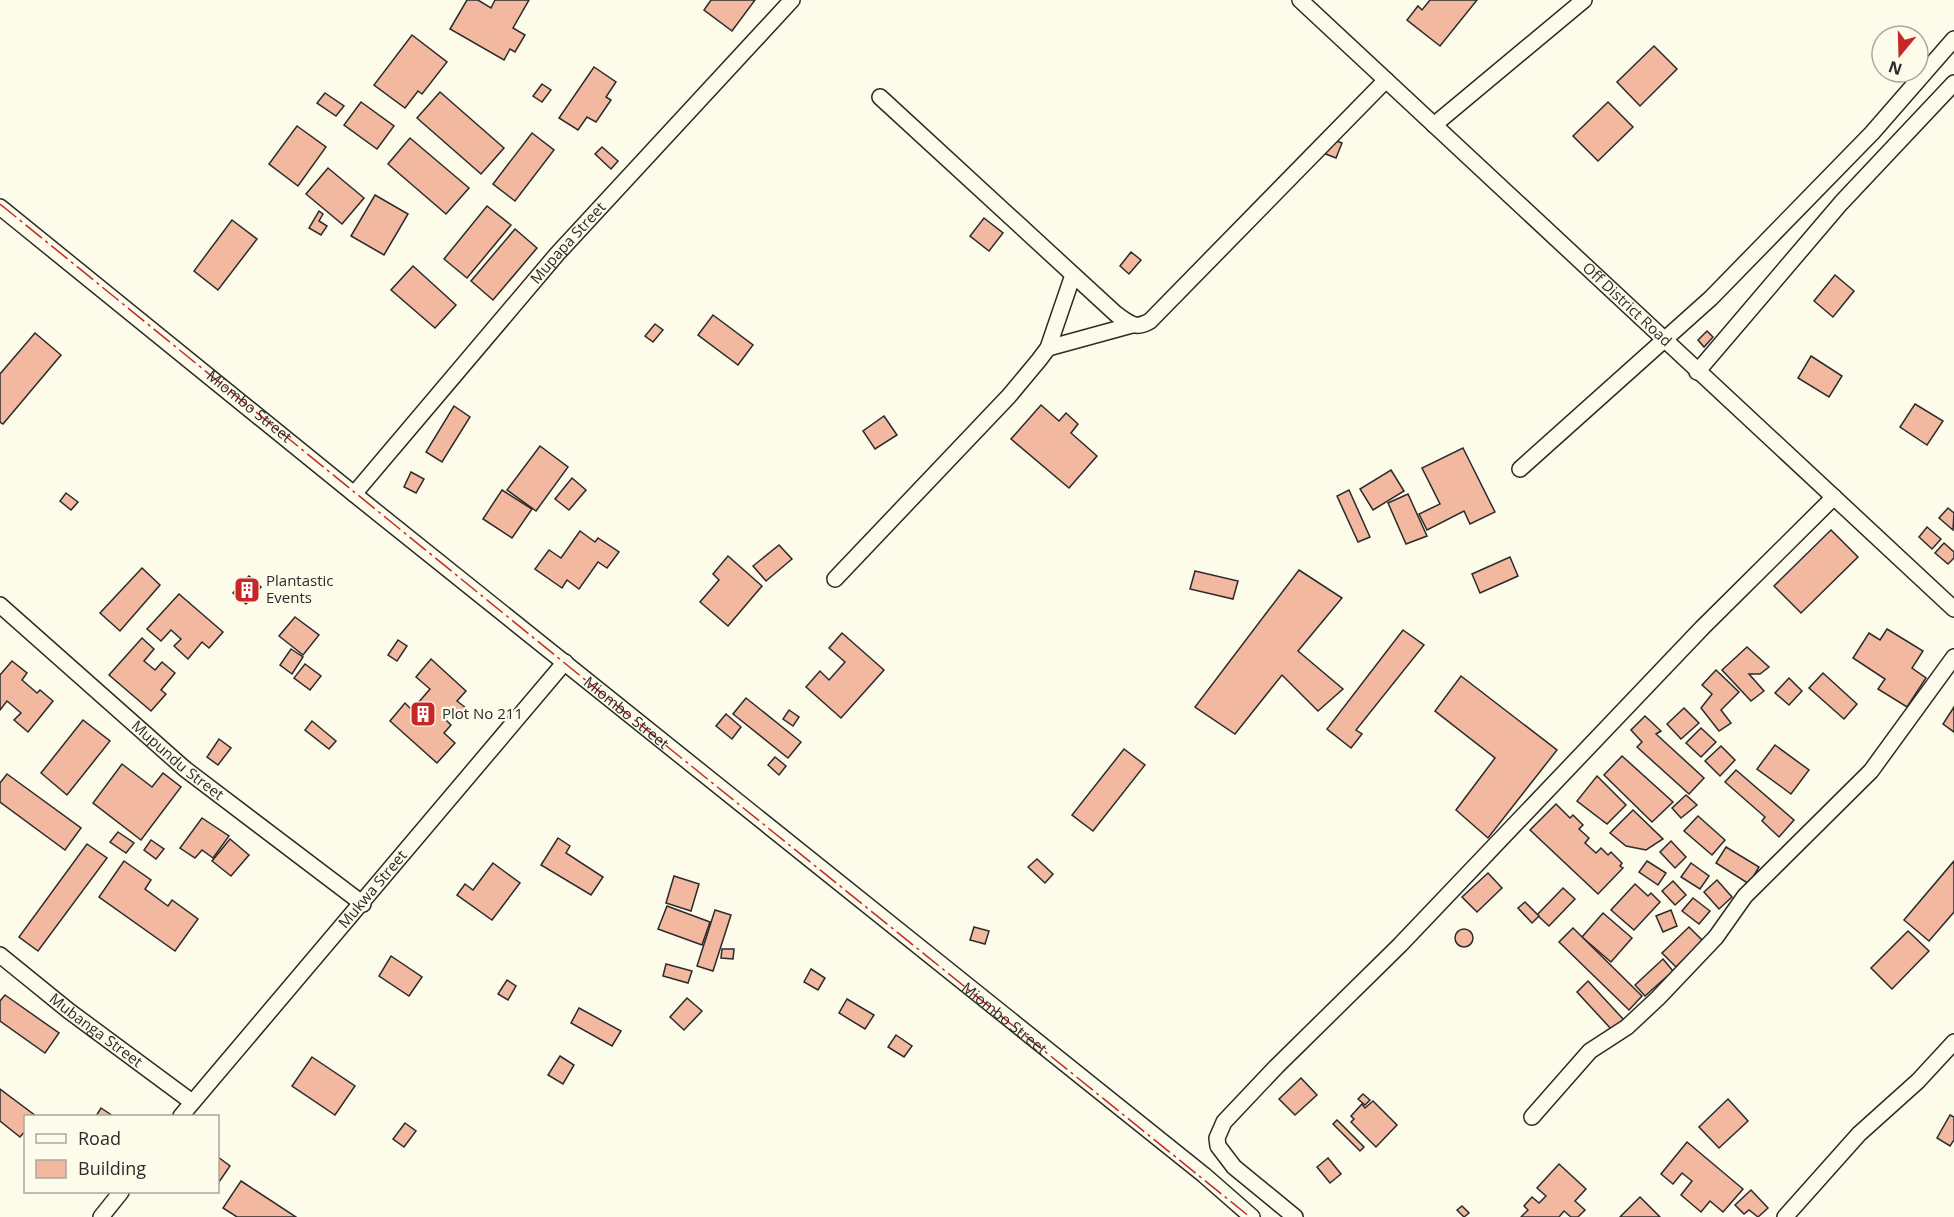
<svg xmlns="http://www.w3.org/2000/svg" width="1954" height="1217" viewBox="0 0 1954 1217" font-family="'Open Sans',sans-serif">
<rect width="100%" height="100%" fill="#fdfbea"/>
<!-- building -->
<g fill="#f2b8a0" stroke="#2b2b2b" stroke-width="1.5">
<polygon points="467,0 478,0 491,8 495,0 529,0 513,28 525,35 515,52 510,49 504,60 450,29"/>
<polygon points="711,0 755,0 732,31 704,10"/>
<polygon points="1430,0 1477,0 1440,46 1407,20 1418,6 1422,10"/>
<polygon points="412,35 447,62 422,94 418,91 405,108 374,85"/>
<polygon points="1654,46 1677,69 1640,106 1617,82"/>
<polygon points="594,67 616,82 606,97 611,100 596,122 587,117 578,130 559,118"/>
<polygon points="542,84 551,90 542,102 533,96"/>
<polygon points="440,92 504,148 481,174 417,118"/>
<polygon points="325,93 344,106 336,116 317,103"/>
<polygon points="361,102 394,126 377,149 344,125"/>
<polygon points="1608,102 1633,127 1598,161 1573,136"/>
<polygon points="297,126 326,147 298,186 269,164"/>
<polygon points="532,133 554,150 515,201 493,184"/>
<polygon points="1323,136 1342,143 1336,158 1318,151"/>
<polygon points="410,138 469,188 446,214 388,164"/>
<polygon points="602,147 618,161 611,169 595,154"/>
<polygon points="328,168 364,198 342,224 306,194"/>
<polygon points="375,195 408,214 384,255 351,236"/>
<polygon points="487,206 511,225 467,278 444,259"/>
<polygon points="319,211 323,214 319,221 327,226 321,235 309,228"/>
<polygon points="984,218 1003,233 989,251 970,236"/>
<polygon points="232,220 257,239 218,290 194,271"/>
<polygon points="515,229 537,248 493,300 471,281"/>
<polygon points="1131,252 1141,260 1129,274 1120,266"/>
<polygon points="413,266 456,305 435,328 391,290"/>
<polygon points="1835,275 1854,291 1833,317 1814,301"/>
<polygon points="713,315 753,345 738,365 698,335"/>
<polygon points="655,324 663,330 653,342 645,336"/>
<polygon points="1707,331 1713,337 1704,347 1698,340"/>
<polygon points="35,333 61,355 3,424 0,422 0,374"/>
<polygon points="1811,356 1842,376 1829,397 1798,378"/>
<polygon points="1915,404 1943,421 1927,445 1900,427"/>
<polygon points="1041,405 1059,421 1066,413 1078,424 1071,433 1097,456 1069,488 1011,439"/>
<polygon points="454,406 470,417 442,462 426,452"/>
<polygon points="884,416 897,435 875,449 863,431"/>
<polygon points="540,446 568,467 536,511 507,490"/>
<polygon points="1463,448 1495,512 1470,524 1464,511 1427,530 1419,514 1440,504 1422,468"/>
<polygon points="1391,470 1404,491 1373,510 1360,489"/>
<polygon points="411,472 424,479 416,493 404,487"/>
<polygon points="572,478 586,490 569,510 555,499"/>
<polygon points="502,490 532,509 512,538 483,519"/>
<polygon points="1349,490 1370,537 1358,542 1337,496"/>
<polygon points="66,493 78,502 71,510 60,501"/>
<polygon points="1408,494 1427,536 1406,544 1388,503"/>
<polygon points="1948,508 1954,513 1953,530 1939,518"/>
<polygon points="1927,527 1941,539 1932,549 1919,537"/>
<polygon points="1831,530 1858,557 1801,613 1774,586"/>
<polygon points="580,531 595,542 598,538 619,552 607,568 598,562 579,589 567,580 562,588 535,569 549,550 561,558"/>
<polygon points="1944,543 1954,552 1954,558 1948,564 1935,553"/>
<polygon points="779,545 792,559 766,581 753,566"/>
<polygon points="728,556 762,586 728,626 700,602 719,580 713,574"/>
<polygon points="1510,557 1518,576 1480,593 1472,574"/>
<polygon points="142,568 160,585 120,631 100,613"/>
<polygon points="1299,570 1342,598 1298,651 1343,689 1318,711 1282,675 1235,734 1195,707"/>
<polygon points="1195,571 1238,581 1233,599 1190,589"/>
<polygon points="249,576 261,587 246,604 233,593"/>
<polygon points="179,594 223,632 209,648 202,642 188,659 174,646 181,639 171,630 161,641 147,629"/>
<polygon points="295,617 319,635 303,655 279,636"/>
<polygon points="1887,629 1923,651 1912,668 1926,678 1907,707 1878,689 1885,679 1853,658 1869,633 1880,640"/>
<polygon points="1403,630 1424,645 1356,730 1362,734 1351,748 1327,729"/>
<polygon points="842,633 884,670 841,718 806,687 820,671 829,680 845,662 829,648"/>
<polygon points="142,638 154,649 144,661 155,670 162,662 175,673 161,690 166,694 151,711 109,675"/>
<polygon points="398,640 407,646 397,661 388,655"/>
<polygon points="1747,647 1769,667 1760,674 1749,674 1764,691 1751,701 1722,670"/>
<polygon points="291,649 303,657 292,674 280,665"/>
<polygon points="431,659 466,691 457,701 466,708 458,717 452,711 445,719 451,725 444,733 455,743 437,763 390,721 405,703 412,710 430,689 416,677"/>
<polygon points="12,661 27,673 22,680 37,693 40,690 53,701 28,732 14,720 21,713 7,701 0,710 0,675"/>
<polygon points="305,664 321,676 310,690 294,678"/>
<polygon points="1716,670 1739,692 1721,710 1731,723 1719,731 1701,708 1712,694 1702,685"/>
<polygon points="1823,673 1857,704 1844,719 1809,688"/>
<polygon points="1461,676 1557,750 1488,838 1456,810 1495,758 1435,711"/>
<polygon points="1789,678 1802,691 1789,705 1775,693"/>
<polygon points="746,698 801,742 788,758 733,714"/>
<polygon points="1954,707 1954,732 1943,724"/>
<polygon points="1684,708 1699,723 1681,739 1667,724"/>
<polygon points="789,710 799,717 793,726 783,719"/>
<polygon points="726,714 741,727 732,739 716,726"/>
<polygon points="1645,716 1661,731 1656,734 1704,778 1689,794 1637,747 1642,742 1631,730"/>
<polygon points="83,720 110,741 67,795 41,773"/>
<polygon points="312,721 336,741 329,749 305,730"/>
<polygon points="1701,728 1716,742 1701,757 1686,743"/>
<polygon points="219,739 231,748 218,765 207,757"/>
<polygon points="1775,745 1809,770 1791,794 1757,769"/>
<polygon points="1721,746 1735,760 1720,776 1705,761"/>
<polygon points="1124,749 1145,765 1093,831 1072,815"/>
<polygon points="1622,756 1673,802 1652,822 1604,775"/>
<polygon points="775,757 786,766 779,775 768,765"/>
<polygon points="122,764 152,787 163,773 181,787 141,840 93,803"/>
<polygon points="1736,770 1794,820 1779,837 1762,821 1765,817 1725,782"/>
<polygon points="7,774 81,828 65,850 0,802 0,783"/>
<polygon points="1597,776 1626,805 1607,824 1577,801"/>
<polygon points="1686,795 1697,805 1681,818 1672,808"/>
<polygon points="1556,804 1570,818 1573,815 1583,825 1579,829 1589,838 1585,843 1596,853 1601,848 1608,855 1611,852 1622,863 1620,866 1623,868 1598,894 1530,830"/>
<polygon points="1633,810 1663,839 1646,850 1626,846 1610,833"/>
<polygon points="1698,816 1725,840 1712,855 1684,831"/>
<polygon points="202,818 229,836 213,858 202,850 195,858 180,848"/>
<polygon points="118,832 134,843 126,853 110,842"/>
<polygon points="558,838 570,846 566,853 603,877 591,895 541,865"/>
<polygon points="230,839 249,855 231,876 212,861"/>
<polygon points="151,840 164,849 156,859 144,850"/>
<polygon points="1671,841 1686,857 1675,868 1660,852"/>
<polygon points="87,844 107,858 38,951 19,937"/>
<polygon points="1726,847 1759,867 1749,884 1716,863"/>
<polygon points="1037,859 1053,874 1045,883 1028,867"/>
<polygon points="124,861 151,880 145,889 168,906 172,900 198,919 175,951 99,897"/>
<polygon points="1647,861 1666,873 1658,885 1639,872"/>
<polygon points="1954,861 1954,912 1929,941 1904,920"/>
<polygon points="493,863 520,883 492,920 457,895 465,884 473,890"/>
<polygon points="1691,863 1709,876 1700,889 1681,877"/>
<polygon points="1488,873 1502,888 1477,912 1462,897"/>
<polygon points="674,876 699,884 691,911 666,903"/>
<polygon points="1717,880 1732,897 1719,909 1704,892"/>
<polygon points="1673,881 1686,895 1675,905 1662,891"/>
<polygon points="1635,884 1648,896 1651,893 1660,902 1634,930 1611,910"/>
<polygon points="1563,888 1575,899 1549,926 1537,915"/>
<polygon points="1693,898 1710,911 1699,924 1682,911"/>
<polygon points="1525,902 1539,916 1532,923 1518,908"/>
<polygon points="667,906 710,922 702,945 658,929"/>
<polygon points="715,910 731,915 713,971 697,966"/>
<polygon points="1671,910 1677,926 1663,932 1656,916"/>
<polygon points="1603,913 1632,938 1611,962 1582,937"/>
<polygon points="974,927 989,931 985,944 970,940"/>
<polygon points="1689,927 1703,941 1676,967 1662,953"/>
<polygon points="1573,928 1642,996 1629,1010 1559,942"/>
<circle cx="1464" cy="938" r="9"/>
<polygon points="1908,931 1929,951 1892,989 1871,968"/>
<polygon points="722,949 734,949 733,959 721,958"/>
<polygon points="391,956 422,977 409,996 379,976"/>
<polygon points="1663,959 1673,971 1645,996 1635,985"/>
<polygon points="666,964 692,971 688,983 663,976"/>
<polygon points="811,969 825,978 818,990 804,982"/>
<polygon points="507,980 516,986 508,1000 498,994"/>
<polygon points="1588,981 1624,1020 1612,1030 1577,992"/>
<polygon points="5,995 59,1033 45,1053 0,1021 0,1001"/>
<polygon points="687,998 702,1011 684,1030 670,1017"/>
<polygon points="847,999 874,1015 865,1029 839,1013"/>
<polygon points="579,1008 621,1031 612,1046 571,1023"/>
<polygon points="896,1035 912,1046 904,1057 888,1047"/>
<polygon points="560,1056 574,1065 563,1084 548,1075"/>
<polygon points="312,1057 355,1086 335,1115 292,1086"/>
<polygon points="1301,1078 1317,1095 1295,1115 1279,1099"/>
<polygon points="0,1089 36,1116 26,1116 26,1130 20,1137 0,1121"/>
<polygon points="1363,1094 1370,1100 1365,1105 1358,1099"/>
<polygon points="1728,1099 1748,1121 1719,1148 1699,1127"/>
<polygon points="1373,1101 1397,1125 1376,1147 1351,1122 1354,1119 1351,1116 1362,1104 1365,1108"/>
<polygon points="101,1108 113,1116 96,1116"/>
<polygon points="1950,1115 1954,1117 1954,1140 1950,1146 1937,1138"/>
<polygon points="1337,1120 1364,1147 1360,1151 1333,1124"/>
<polygon points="405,1123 416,1131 404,1147 393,1139"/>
<polygon points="1687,1142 1743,1189 1723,1212 1710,1201 1701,1212 1681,1195 1692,1181 1682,1173 1673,1184 1661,1174"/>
<polygon points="218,1157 230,1166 219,1182 218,1181"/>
<polygon points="1328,1158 1341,1174 1330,1183 1317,1167"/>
<polygon points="1559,1164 1586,1189 1575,1201 1585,1210 1578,1217 1571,1217 1564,1211 1559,1217 1521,1217 1528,1210 1524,1206 1532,1197 1539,1203 1546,1196 1537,1188"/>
<polygon points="241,1181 296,1217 237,1217 223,1208"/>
<polygon points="1751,1190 1768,1208 1758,1217 1749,1210 1744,1214 1735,1205"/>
<polygon points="1640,1197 1660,1217 1620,1217"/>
<polygon points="1462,1206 1469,1213 1464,1217 1457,1210"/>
</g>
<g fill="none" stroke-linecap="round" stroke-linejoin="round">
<!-- street casing -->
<g stroke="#2b2b2b" stroke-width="18">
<g id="street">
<path id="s1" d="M1300,0l654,609"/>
<path d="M880,97l236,217c13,9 19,16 34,7l236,-241"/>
<polyline points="1434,125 1584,0"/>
<polyline points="0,207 354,494 1204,1175 1252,1217"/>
<polyline points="1048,348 1132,325"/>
<polyline points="1697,372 1841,203 1954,83"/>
<polyline points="1520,469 1711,298 1872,133 1954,39"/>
<path id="s2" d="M354,494l204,-241 234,-253"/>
<polyline points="835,579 1009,396 1039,360 1048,348 1073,275"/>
<path id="s3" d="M0,605l185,164 178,135"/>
<path id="s4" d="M0,955l69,56 123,91"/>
<path id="s5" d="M181,1116l384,-454"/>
<polyline points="1532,1117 1590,1051 1627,1027 1658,998 1716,937 1745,896 1871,771 1954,657"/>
<polyline points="101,1217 121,1192"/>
<polyline points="1295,1217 1234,1167 1218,1146 1217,1138 1224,1122 1276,1067 1400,945 1702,628 1834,497"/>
<polyline points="1785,1217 1859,1134 1918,1081 1954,1042"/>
</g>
</g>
<!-- street -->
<use href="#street" stroke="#fdfbea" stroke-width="15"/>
<!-- power -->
<path stroke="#c62828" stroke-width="1.5" stroke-dasharray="21 4.5 3 4.5" stroke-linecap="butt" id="s6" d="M0,204l674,548 576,465"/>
</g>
<!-- icons -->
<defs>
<g id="building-square" transform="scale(1.35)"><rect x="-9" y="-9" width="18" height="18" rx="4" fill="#c62828" stroke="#fdfbea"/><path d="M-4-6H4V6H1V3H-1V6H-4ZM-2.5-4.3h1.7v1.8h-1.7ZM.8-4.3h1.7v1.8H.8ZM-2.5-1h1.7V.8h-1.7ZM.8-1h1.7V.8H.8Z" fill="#fff"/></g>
</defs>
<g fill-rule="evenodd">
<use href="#building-square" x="247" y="590"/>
<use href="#building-square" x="423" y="714"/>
</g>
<g text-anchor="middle" stroke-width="4.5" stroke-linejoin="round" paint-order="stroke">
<!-- street labels -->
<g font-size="15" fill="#2b2b2b" stroke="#fdfbea">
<text dy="5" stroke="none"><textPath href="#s2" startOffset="330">Mupapa Street</textPath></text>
<text dy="5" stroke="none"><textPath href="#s1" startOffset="447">Off District Road</textPath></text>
<text dy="5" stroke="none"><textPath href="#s6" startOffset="321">Miombo Street</textPath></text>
<text dy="5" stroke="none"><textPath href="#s6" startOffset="807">Miombo Street</textPath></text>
<text dy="5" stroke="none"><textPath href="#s3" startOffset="236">Mupundu Street</textPath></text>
<text dy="5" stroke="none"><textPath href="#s5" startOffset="297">Mukwa Street</textPath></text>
<text dy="5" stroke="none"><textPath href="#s6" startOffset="1293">Miombo Street</textPath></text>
<text dy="5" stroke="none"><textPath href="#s4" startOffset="122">Mubanga Street</textPath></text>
</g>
<!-- poi labels -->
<g font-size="15" fill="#2b2b2b" stroke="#fdfbea" text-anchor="start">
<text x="266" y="586">Plantastic<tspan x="266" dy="17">Events</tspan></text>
<text x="442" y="719">Plot No 211</text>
</g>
</g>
<!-- legend -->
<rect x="24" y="1115" width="195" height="78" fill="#fdfbea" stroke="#a9a89e" stroke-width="1.5"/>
<rect x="36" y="1134" width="30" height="9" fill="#fdfbea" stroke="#a9a89e" stroke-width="1.5"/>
<text x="78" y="1145" font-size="18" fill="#2b2b2b">Road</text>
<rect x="36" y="1160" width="30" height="18" fill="#f2b8a0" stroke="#a9a89e" stroke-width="1.5"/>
<text x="78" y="1175" font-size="18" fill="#2b2b2b">Building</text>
<!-- north arrow -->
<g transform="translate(1900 54) rotate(199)"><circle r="28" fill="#fdfbea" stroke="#a9a89e" stroke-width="1.5"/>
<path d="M0-4.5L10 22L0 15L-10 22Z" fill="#c62828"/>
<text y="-9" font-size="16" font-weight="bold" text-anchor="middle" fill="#2b2b2b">N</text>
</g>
</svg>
